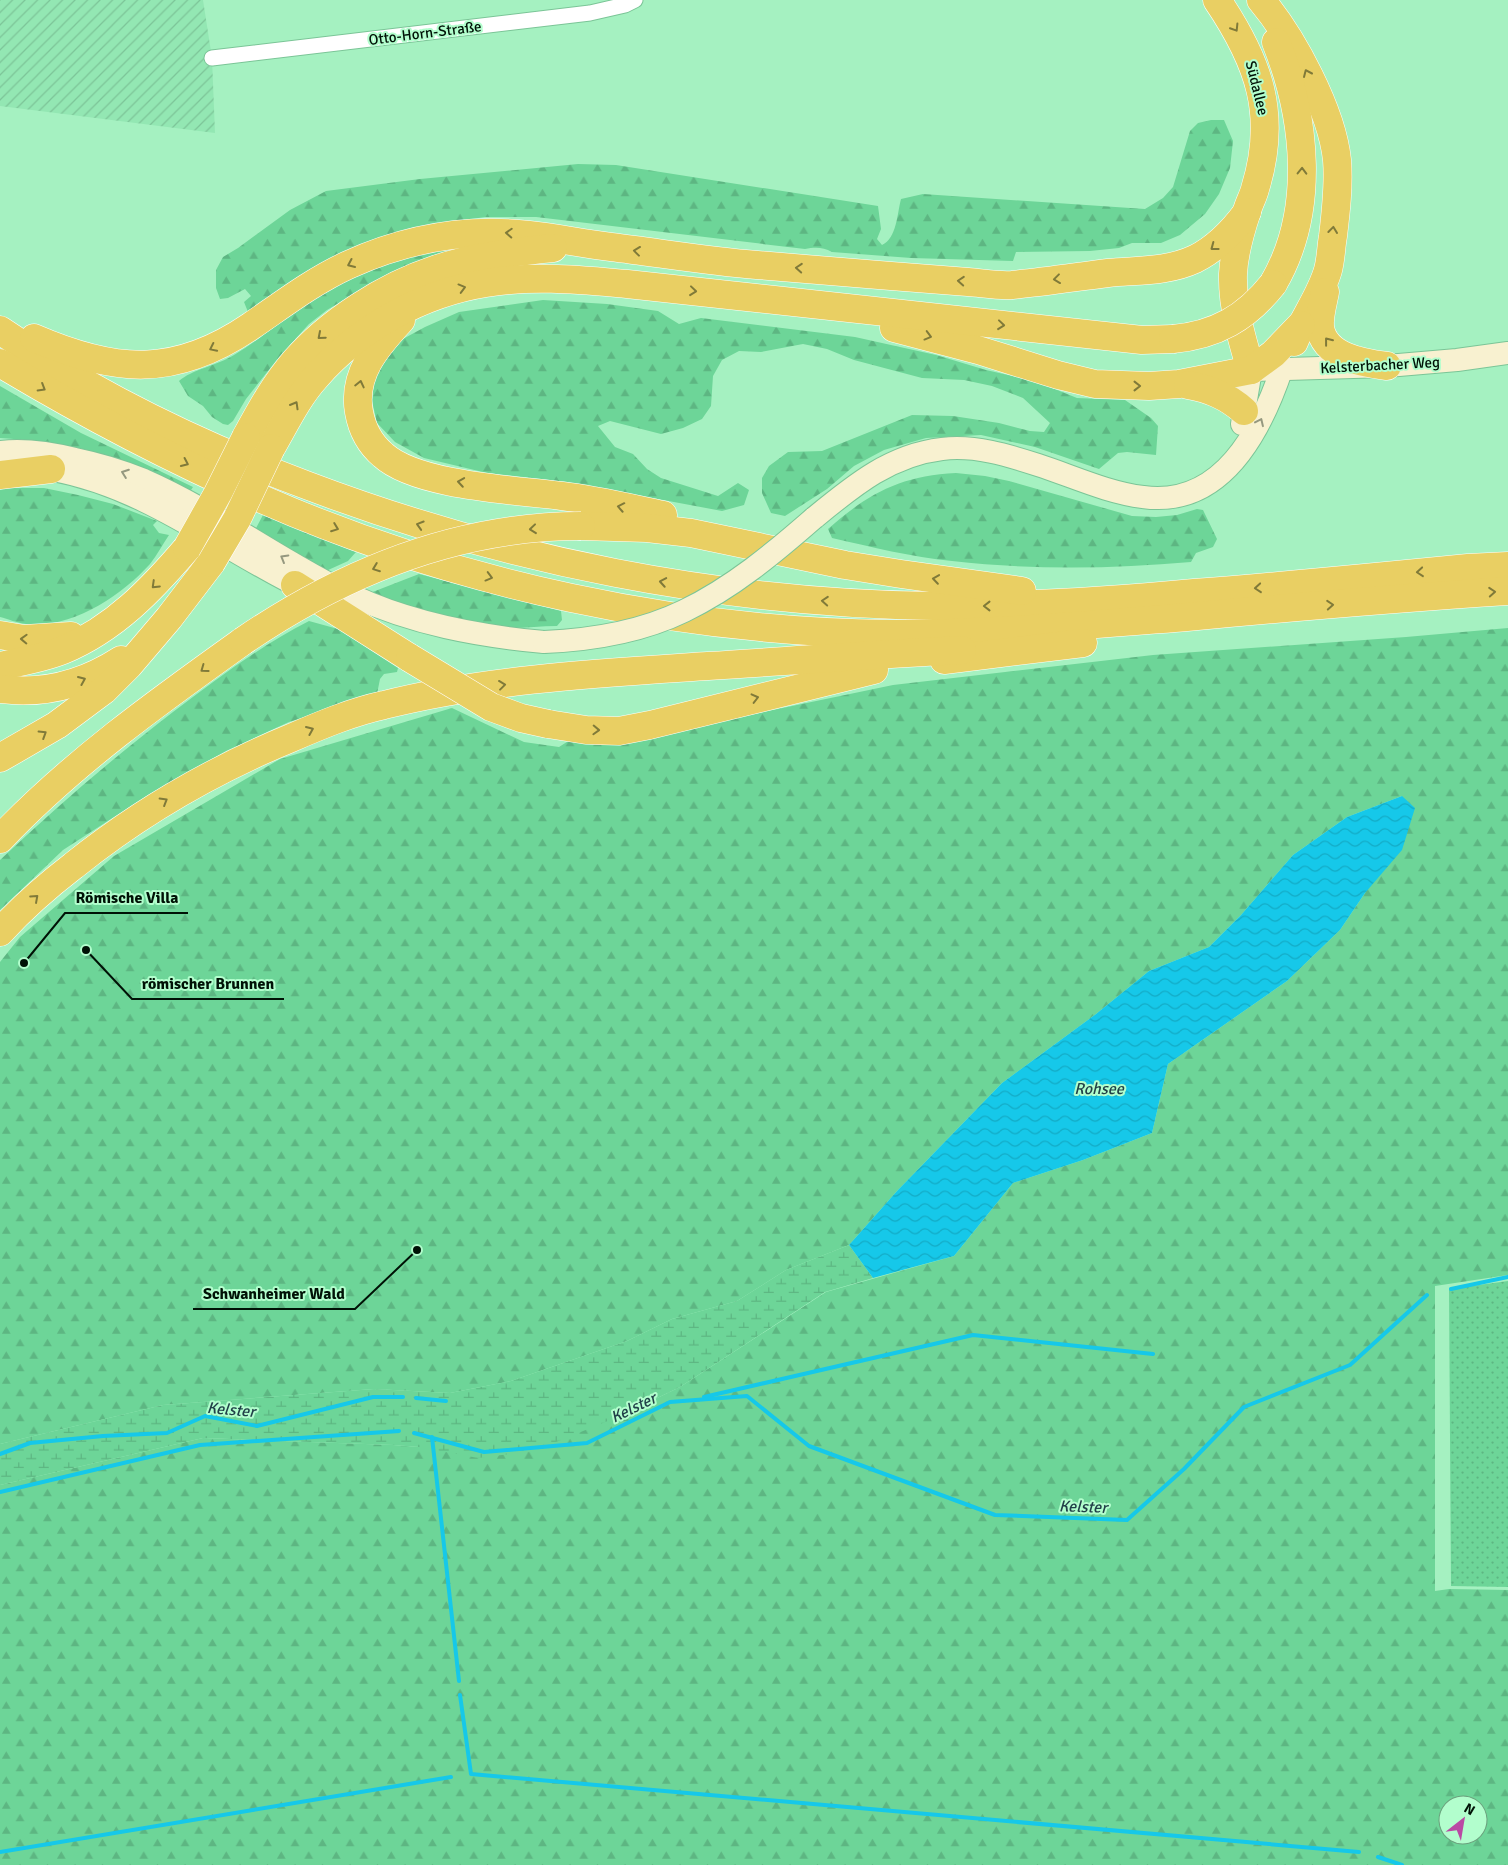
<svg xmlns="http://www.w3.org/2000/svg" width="1508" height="1865" viewBox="0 0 1508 1865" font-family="Signika,sans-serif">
<defs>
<pattern id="industrial-furrows" width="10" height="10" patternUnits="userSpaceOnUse" patternTransform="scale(1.25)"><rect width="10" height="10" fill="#93e7b3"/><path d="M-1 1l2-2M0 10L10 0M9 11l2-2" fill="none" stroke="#7dc598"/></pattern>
<pattern id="grass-dots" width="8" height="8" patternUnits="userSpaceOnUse" patternTransform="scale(1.25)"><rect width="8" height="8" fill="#6dd598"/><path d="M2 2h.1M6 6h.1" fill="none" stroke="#5db682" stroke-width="1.8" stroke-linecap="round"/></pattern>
<pattern id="forest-firs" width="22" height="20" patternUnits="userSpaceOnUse" patternTransform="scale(1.25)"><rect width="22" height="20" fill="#6dd598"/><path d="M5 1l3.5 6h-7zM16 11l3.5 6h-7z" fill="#5db682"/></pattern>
<pattern id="wetland-marsh" width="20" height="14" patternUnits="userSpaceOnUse" patternTransform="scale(1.25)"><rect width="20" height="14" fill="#6dd598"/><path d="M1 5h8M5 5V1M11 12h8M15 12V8" fill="none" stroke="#5db682"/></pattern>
<pattern id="water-waves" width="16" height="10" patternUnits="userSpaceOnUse" patternTransform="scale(1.25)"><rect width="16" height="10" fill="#16c8e9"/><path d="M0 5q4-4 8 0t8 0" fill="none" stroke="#13abc6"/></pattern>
</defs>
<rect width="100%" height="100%" fill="#a5f1c1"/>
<!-- industrial -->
<polygon fill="url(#industrial-furrows)" points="0,0 203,0 212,58 215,133 0,106"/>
<!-- grass -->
<polygon fill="url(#grass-dots)" points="1508,1281 1508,1587 1451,1586 1449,1289"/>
<!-- forest -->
<g fill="url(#forest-firs)" fill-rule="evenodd">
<path d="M1211,120h13l9,21 -3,27 -11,26 -14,20 -25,21 -19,8h-29l-13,5 -29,3 -74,1 -3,9 -102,-3 -79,-6c-9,-5 -17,-5 -27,-3l-269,-32h-51l-73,11 -34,10 -35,15 -95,59 -4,-10 7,-6 -6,-7 -17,9 -8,1 -4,-11v-18l7,-13 15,-9 52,-38 36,-19 94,-12 158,-15 38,1 262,41 3,23 -4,10 5,6c15,-7 15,-31 19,-46l22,-5 222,15 18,-11 10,-11 17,-56 8,-8z"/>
<path d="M455,249l-4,4 -82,32 -42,25 -18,14 -30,33 -33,42 -13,22 -5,4 -5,-1 -11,-7 -9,-11 -15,-10 -9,-15c12,-11 39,-16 55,-26 28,-17 54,-39 81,-58 41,-27 91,-46 140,-48z"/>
<polygon points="543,300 607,304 658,311 679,324 701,318 855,337 936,355 986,370 1035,381 1077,398 1125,400 1151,418 1158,426 1156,455 1127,452 1118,453 1099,469 1035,447 981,435 926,438 884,450 854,466 827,489 785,516 771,513 762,493 762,478 769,466 788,452 822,451 912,415 953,416 999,423 1030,431 1044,432 1050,423 1023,398 992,386 964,380 922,378 854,360 827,349 803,344 761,352 739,351 722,360 713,376 711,406 702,419 683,428 661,434 610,421 598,426 615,447 633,454 647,469 661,478 718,496 738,483 749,490 744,505 722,511 567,482 487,473 424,458 395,442 377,423 372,401 374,380 384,359 401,340 425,327 459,312"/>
<path d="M0,386l81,47 112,54 -4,6c-33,-15 -66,-34 -102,-43 -29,-7 -58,-10 -87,-12z"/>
<path d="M956,473l29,3 24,5 123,35 24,1 21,-2 20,-6 6,1 14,29 -4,8 -17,6 -5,9c-80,7 -159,8 -239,-1 -41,-4 -80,-14 -120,-23l-4,-9c41,-36 72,-53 128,-56z"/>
<path d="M5,488h39l34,7 35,9 44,17 -4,4 6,8 10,2c-6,9 -12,20 -19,29 -29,32 -78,65 -124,60 -9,-1 -18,-5 -26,-7v-127z"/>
<polygon points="263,515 356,552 348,561 326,571 255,530"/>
<path d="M419,574l142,37 1,9 -5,6c-15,0 -31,2 -46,2 -49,0 -96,-18 -141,-35z"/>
<path d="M309,621l29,8 60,39 -1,4 -13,2 -4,5 -3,15 -88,28 -63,29 -78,44 -85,55 -63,60v-50c55,-52 113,-102 173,-148 44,-33 87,-66 136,-91z"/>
<path d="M1508,628v647l-73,11v305l14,-2 59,1v275h-1508v-380l203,-47 190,7 26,2 201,-31 60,-29 146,-95 128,-36 59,-73 70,-23 69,-27 16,-69 119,-83 53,-51 25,-37 37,-97 -55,21 -54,38 -52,60 -32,32 -60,24 -53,43 -94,69 -105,108 -48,54 -63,25 -49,31 -65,18 -45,22 -116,40 -61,12 -76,-4 -211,16 -163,39v-482l20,-25 94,-81 166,-97 172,-51 72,34 35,5 14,-9 56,2 264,-55 260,-30 253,-18zM1448,1805h30v30h-30z"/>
</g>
<!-- wetland -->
<polygon fill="url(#wetland-marsh)" points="849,1245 873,1278 825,1292 680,1387 620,1416 534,1451 478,1458 419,1447 393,1445 203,1438 0,1485 0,1444 163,1405 374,1389 450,1393 511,1381 627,1341 672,1319 737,1301 786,1270"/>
<!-- water -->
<polygon fill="url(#water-waves)" points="1402,796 1415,808 1402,850 1365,893 1340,930 1287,981 1168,1064 1152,1133 1083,1160 1013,1183 954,1256 873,1278 849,1245 897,1191 1002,1083 1096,1014 1149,971 1209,947 1241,915 1293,855 1347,817"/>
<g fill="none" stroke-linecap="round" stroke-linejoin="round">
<!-- stream -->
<g stroke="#16c8e9" stroke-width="4">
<polyline points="1451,1289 1508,1277"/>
<polyline points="704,1397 973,1335 1153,1354"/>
<polyline points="416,1398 446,1401"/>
<polyline points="414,1433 484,1452 587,1443 670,1402 747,1396 809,1446 995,1515 1127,1520 1184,1469 1244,1407 1350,1365 1427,1295"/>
<polyline points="432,1437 459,1681"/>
<polyline points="0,1454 30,1443 103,1436 167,1433 205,1416 257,1426 373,1397 403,1397"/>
<polyline points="0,1492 200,1445 399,1431"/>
<polyline points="460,1695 471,1774 1359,1852"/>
<polyline points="0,1852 451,1777"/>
<polyline points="1378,1857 1402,1865"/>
</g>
<!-- street casing -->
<g stroke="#7bc597" stroke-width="17">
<polyline id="street" points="212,58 590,13 625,5 635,0"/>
</g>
<!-- secondary casing -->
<g stroke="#7bc597" stroke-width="24">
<g id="secondary">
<polyline points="1242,424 1251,370 1387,366 1457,360 1508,353"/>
<path d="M0,452c25,-3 51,1 75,7 24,5 47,12 69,21 73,32 137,82 209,116 60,28 125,40 191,46"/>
<path d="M53,470c97,18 170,81 257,122"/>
<path d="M814,518c39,-32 76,-63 128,-69 33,-4 65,6 96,16 34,11 70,28 105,32 79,11 118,-66 139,-129"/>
</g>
</g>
<!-- highway casing -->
<g stroke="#fff" stroke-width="29">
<g id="highway">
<path d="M1217,0c42,62 61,115 38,189 -2,8 -6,14 -8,22 -6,18 -13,43 -14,63 -1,32 9,66 18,96"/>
<path d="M1261,0c32,38 71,111 76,160 2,25 -1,51 -4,76 -2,11 -2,23 -5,34 -7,25 -24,47 -34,72"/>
<path d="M1273,284c43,-73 33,-166 3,-242"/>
<path d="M1325,292c-2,11 -6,23 -5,35 4,30 43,36 67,39"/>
<path d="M401,320c-24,26 -49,54 -42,92 3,17 11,32 24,43 34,31 133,35 179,41 34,4 67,12 101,19"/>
<polyline points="894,328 978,350 1058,375 1095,384 1149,386 1179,384 1251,370 1273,354 1301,325"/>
<path d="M0,330c95,65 199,115 306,155 201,76 414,118 628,121 87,1 174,-5 260,-13 92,-7 183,-16 274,-25l40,-2"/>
<path d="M34,338c81,35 141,40 217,-12 31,-21 62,-45 97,-61 57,-26 119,-37 181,-30 28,3 55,9 82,12 49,6 97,14 146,18 45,4 90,7 134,11 26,2 51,4 77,6 14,1 30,4 44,3 32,-3 64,-8 96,-12 30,-3 59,-1 87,-14 22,-11 38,-28 52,-47"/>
<path d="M0,363c85,51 173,97 264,137 192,84 416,132 626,134 99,0 198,-9 297,-17 107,-10 214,-19 321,-26"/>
<path d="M1188,385c22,4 39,11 56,26"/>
<path d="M246,437c14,-26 29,-53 49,-76 34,-39 90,-75 139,-91 38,-13 79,-18 119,-22"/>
<path d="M271,448c14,-24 26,-50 45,-71 43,-49 106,-84 170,-94 47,-8 94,-3 141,1l515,56 31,-1"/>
<polyline points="0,475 51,469"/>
<polyline points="581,526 647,528 691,533 845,565 901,574 1022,591"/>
<polyline points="295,585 410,658"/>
<polyline points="0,635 24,639 71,636"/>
<polyline points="944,660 1083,643"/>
<path d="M0,666c21,-4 43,-8 63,-16 51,-21 89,-61 124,-102"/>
<path d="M0,689c45,6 84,-5 121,-29"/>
<polyline points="548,724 586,730 619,731 650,725 874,670"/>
<polyline points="0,758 57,725 104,690 129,665 169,618 211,563"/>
<path d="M0,839c72,-76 159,-138 243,-198"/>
<path d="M0,932c22,-24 47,-46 73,-66 67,-54 138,-95 218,-128 30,-13 61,-26 93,-33 103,-26 218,-32 324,-39 85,-5 169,-12 254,-16"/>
</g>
</g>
<!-- street -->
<use href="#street" stroke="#fff" stroke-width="15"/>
<!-- secondary -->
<use href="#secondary" stroke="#f8f1d0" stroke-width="22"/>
<!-- highway -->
<use href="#highway" stroke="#e9cf63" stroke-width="28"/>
<!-- secondary-bridge casing -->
<g stroke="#7bc597" stroke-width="24" stroke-linecap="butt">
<path id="secondary-bridge" d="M544,642c46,-2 97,-10 140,-31 48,-23 90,-58 130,-93"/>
</g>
<!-- highway-bridge casing -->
<g stroke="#fff" stroke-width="29" stroke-linecap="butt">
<g id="highway-bridge">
<path d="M1173,339c43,-4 73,-21 100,-55"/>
<polyline points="187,548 218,493 246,437"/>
<polyline points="211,563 237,519 271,448"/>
<path d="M243,641c101,-69 215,-115 338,-115"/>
<polyline points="410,658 491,707 521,718 548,724"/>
</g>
</g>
<!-- secondary-bridge -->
<use href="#secondary-bridge" stroke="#f8f1d0" stroke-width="22"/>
<!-- highway-bridge -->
<use href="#highway-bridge" stroke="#e9cf63" stroke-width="28"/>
</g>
<!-- one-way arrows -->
<defs><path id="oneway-chevron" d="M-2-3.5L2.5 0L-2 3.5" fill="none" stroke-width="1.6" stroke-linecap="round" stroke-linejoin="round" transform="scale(1.25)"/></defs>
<g stroke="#807a39">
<use href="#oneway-chevron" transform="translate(1235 28) rotate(58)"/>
<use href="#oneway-chevron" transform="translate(1307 73) rotate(-114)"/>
<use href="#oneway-chevron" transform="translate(1302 171) rotate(-89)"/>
<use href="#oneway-chevron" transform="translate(1333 230) rotate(-83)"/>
<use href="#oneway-chevron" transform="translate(509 233) rotate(-177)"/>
<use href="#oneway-chevron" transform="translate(1214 247) rotate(143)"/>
<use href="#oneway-chevron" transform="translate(637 251) rotate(-173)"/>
<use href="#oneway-chevron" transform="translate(351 264) rotate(156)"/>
<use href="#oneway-chevron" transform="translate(799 268) rotate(-176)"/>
<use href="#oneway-chevron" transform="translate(1057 279) rotate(173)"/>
<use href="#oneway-chevron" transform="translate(961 281) rotate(-176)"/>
<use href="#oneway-chevron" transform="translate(462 288) rotate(-15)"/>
<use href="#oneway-chevron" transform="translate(693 291) rotate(6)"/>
<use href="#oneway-chevron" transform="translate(1001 325) rotate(6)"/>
<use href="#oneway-chevron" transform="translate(321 336) rotate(139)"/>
<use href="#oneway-chevron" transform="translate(928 336) rotate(15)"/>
<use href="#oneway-chevron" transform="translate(1328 341) rotate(-128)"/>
<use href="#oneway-chevron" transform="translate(213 348) rotate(154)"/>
<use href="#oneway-chevron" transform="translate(360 384) rotate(-77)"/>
<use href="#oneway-chevron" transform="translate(1137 386)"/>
<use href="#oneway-chevron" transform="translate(42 388) rotate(31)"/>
<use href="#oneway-chevron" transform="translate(295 405) rotate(-60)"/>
<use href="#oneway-chevron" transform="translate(185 463) rotate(25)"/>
<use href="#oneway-chevron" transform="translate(461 482) rotate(-171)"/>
<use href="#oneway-chevron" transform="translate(621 507) rotate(-169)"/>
<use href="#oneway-chevron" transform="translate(420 525) rotate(-163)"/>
<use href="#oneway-chevron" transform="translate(335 528) rotate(21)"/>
<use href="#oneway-chevron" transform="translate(533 529) rotate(174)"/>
<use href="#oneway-chevron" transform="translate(376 568) rotate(159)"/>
<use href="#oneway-chevron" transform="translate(1420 572) rotate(175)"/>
<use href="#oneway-chevron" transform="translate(489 577) rotate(15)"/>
<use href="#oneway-chevron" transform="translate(936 579) rotate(-172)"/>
<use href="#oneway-chevron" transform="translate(663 582) rotate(-170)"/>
<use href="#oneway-chevron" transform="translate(155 585) rotate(136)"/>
<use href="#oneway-chevron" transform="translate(1258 588) rotate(175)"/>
<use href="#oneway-chevron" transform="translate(1492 592) rotate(-4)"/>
<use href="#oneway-chevron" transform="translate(825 601) rotate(-176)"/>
<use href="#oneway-chevron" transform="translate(1330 605) rotate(-4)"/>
<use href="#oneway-chevron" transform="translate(987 606) rotate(180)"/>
<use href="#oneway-chevron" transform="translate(24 639) rotate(-178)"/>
<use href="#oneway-chevron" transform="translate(204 669) rotate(144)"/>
<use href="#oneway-chevron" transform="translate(82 680) rotate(-23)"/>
<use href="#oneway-chevron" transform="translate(502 685) rotate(-7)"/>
<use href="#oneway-chevron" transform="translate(755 698) rotate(-14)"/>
<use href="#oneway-chevron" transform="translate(310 730) rotate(-23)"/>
<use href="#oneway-chevron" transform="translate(596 730) rotate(2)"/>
<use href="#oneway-chevron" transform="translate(43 734) rotate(-32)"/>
<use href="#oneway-chevron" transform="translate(164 801) rotate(-31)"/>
<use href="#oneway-chevron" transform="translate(35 898) rotate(-42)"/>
</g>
<g stroke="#95987f">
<use href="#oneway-chevron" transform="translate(1260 422) rotate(-65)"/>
<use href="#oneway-chevron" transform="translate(125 473) rotate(-160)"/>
<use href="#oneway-chevron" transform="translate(284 558) rotate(-150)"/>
</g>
<g text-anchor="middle" stroke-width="4" stroke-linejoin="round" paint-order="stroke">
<!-- street labels -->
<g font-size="15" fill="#001206" stroke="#b2fecd">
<text transform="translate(425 33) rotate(-7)" y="5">Otto-Horn-Straße</text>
<text transform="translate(1257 88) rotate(76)" y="5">Südallee</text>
<text transform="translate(1380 365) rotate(-3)" y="5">Kelsterbacher Weg</text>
</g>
<!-- water labels -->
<g font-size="16" font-style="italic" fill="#214048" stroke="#b2fecd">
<text x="1099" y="1094">Rohsee</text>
<text transform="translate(633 1407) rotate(-26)" y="6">Kelster</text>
<text transform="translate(231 1409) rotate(5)" y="6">Kelster</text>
<text transform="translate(1083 1506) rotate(2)" y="6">Kelster</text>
</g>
</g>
<!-- callouts -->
<path fill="none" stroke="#001206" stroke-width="2" d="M24 963L65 913H188M86 950L132 999H284M417 1250L355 1309H193"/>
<g fill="#001206" stroke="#b2fecd" stroke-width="2">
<circle cx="24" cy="963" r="5"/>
<circle cx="86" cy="950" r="5"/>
<circle cx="417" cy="1250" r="5"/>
</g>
<g font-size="16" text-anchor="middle" font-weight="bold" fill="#001206" stroke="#b2fecd" stroke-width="4" stroke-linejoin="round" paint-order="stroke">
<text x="127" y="903">Römische Villa</text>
<text x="208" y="989">römischer Brunnen</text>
<text x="274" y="1299">Schwanheimer Wald</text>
</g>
<!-- north arrow -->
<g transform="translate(1463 1820) rotate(31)"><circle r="24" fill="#b2fecd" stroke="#6ba07d"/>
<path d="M0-4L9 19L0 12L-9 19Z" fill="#ba49a4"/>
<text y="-8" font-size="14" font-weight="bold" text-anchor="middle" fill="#001206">N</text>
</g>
</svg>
